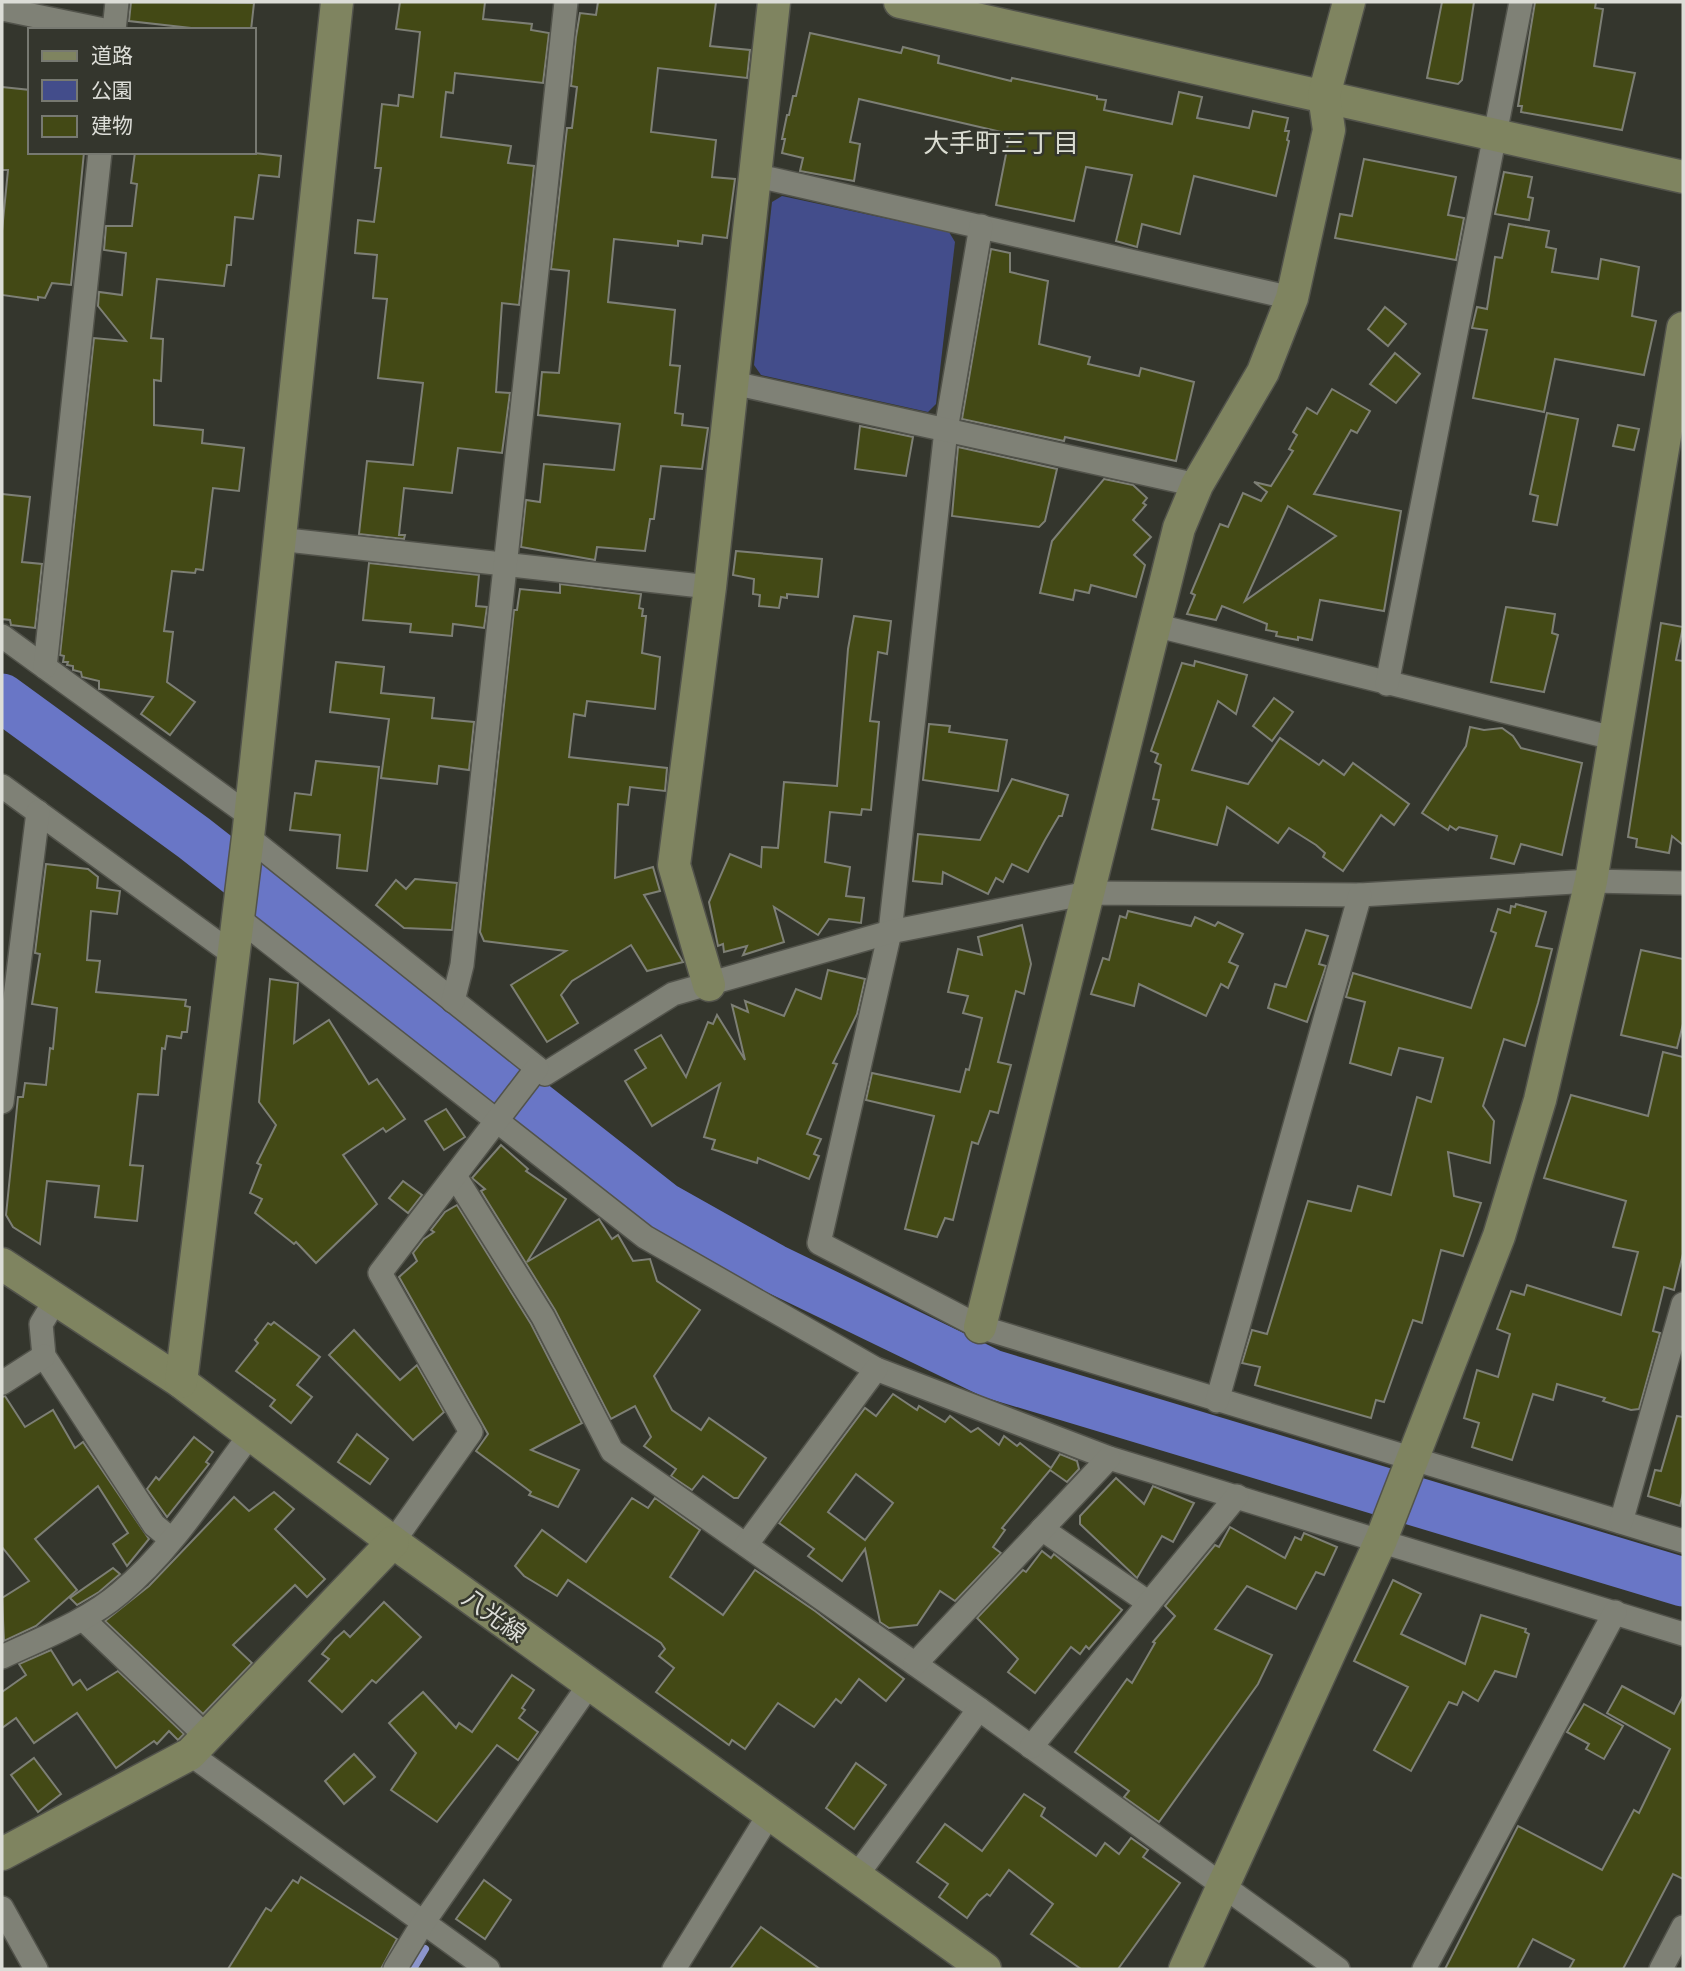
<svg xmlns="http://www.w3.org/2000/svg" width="1685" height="1971" viewBox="0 0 1685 1971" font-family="'Space Grotesk','Noto Sans JP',sans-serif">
<rect width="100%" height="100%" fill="#34362d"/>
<!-- green -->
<polygon fill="#434d8b" points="782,196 949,232 955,242 936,404 928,412 761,375 754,365 772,202"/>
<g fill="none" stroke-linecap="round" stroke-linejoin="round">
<!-- stream -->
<polyline stroke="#8c95cb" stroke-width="8" points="413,1969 425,1949"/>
<!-- river -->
<polyline stroke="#6976c6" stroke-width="49" points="2,698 194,838 664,1207 773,1268 992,1374 1683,1582"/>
</g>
<!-- building -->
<g fill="#434915" stroke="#7d7f75" stroke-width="2" fill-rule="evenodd">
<polygon points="131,2 254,3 251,30 209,30 129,21"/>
<polygon points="400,2 485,2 483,19 532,24 531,30 549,33 543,83 455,73 453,93 446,92 441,137 511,146 508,163 534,166 519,305 502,303 496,392 510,393 502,453 458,448 452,493 404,488 399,535 405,535 404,539 359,534 367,461 413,465 423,383 378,378 387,299 373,298 377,255 355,253 358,220 374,222 381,168 375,168 382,104 398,106 399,95 413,97 420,32 396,29"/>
<polygon points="598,2 716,2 710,46 750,50 747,78 658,68 651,132 716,140 712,177 735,179 727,238 703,235 702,244 678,241 678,246 614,239 608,302 675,310 670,365 680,366 675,413 683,414 682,425 708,428 705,448 702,469 661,466 654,519 650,519 645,551 597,547 595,560 521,547 526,500 540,502 544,464 614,470 620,424 538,415 542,372 559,373 565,314 569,271 551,269 567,128 572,128 577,87 571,86 576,37 580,13 596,15"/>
<polygon points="1442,2 1474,2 1462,80 1458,84 1427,78"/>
<polygon points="1535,2 1596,2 1595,8 1603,9 1594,66 1635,73 1622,130 1521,112 1522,106 1518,106"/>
<polygon points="810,33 901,53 903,47 939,56 938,63 1011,81 1012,78 1097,96 1097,99 1106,100 1104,110 1172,124 1179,92 1202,97 1197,118 1249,128 1253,111 1288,118 1285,131 1289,131 1287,140 1289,141 1276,196 1194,176 1180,234 1142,224 1137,247 1116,241 1132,175 1086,167 1074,221 996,205 1010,134 859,99 850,142 860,144 854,181 800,171 803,158 782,153 785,139 782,139 787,115 789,115 793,96 796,96"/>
<polygon points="2,87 30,90 30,152 84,152 71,285 52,283 45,298 38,297 38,300 2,295 2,231 8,170 2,170"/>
<polygon points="135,152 246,152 281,156 279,177 259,175 253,219 235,217 231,265 227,265 224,286 157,279 151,338 163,339 161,381 154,380 154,425 203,430 202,443 244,448 239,491 213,488 203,570 196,569 195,573 172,571 164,631 173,632 167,682 195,702 170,735 141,714 153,697 99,689 99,681 82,677 81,672 73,670 73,666 67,665 68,662 63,662 64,656 60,655 94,338 126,341 98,306 99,292 122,295 126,253 104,250 106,226 132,226 137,184 131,183"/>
<polygon points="1364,159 1456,177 1448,215 1464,218 1456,260 1335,238 1340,214 1352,216"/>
<polygon points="1504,172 1532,177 1528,197 1533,198 1529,220 1495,214"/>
<polygon points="1509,224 1549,231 1546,247 1556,249 1552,272 1598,279 1601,259 1639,267 1632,316 1656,321 1644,375 1555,359 1544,412 1473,398 1487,330 1472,328 1477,307 1487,309 1495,257 1502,258"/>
<polygon points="991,249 1010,253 1010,272 1048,281 1039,344 1090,357 1088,364 1139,376 1141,368 1194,382 1176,461 1065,437 1064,441 962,419"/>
<polygon points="1385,307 1406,324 1388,346 1368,329"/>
<polygon points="1395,353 1420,374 1396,403 1370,384"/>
<path d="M1332,389l38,22 -13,22 -6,-3 -37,64 87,17 -17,100 -64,-11 -8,40 -14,-3v3l-22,-4 1,-4 -11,-2 1,-6 -45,-18 -6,14 -29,-6 8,-19 -4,-2 29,-69 8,3 15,-34 18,8 6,-9 -13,-10 17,4 22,-35 -4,-2 8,-14 -4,-3 14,-24 10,6zM1288,506l48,30 -91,65z"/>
<polygon points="1547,413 1578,419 1557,525 1533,521 1538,496 1530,494"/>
<polygon points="1618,425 1639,429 1634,450 1613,446"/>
<polygon points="860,426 913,437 906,476 855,469"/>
<polygon points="958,447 1057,469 1045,521 1039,527 952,516"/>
<polygon points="1104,479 1133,485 1147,498 1143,503 1146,505 1133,520 1151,537 1134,555 1145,565 1136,597 1091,585 1089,593 1075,590 1073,600 1040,593 1052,541"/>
<polygon points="2,494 30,497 22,562 42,564 35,628 11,625 10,620 2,619"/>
<polygon points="736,551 822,559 818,597 787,594 787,598 781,597 779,608 759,606 760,595 753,594 754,579 733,575"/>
<polygon points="369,563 479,575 476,606 487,607 484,628 453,624 452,636 410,632 411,624 363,620"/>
<polygon points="560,584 641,594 639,608 643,609 642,616 646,616 642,653 660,657 655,709 587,701 585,716 574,714 569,757 667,768 665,791 630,787 628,805 618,804 615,878 653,867 660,891 644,895 683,962 647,971 631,945 572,981 561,995 578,1023 547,1042 511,985 566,951 484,941 480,932 514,610 517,610 520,589 560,593"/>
<polygon points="1506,607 1555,614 1552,633 1558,635 1544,692 1491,682"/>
<polygon points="854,616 891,621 887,654 878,652 870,721 879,722 871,810 862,809 861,815 830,812 825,862 850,867 846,896 864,898 861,923 829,919 818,935 774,907 784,942 743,955 747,946 724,952 723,944 718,946 709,902 730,854 761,867 762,847 778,848 784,782 837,786 848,649"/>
<polygon points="1661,623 1683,627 1676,660 1683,661 1683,845 1672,836 1669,853 1636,847 1637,839 1628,837"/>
<polygon points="1195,661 1247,675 1236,714 1218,701 1192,770 1248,784 1280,738 1319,765 1323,760 1344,775 1353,763 1409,804 1394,825 1381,815 1343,871 1323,857 1325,853 1316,845 1289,828 1278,843 1227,807 1217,845 1152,829 1159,800 1153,799 1161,765 1155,762 1158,754 1151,751 1182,663 1194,666"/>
<polygon points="336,662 384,667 381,693 434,698 432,718 474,722 469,770 439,766 437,784 381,778 389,719 330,712"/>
<polygon points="1274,698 1293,712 1272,741 1253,726"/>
<polygon points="929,724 950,726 949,732 1007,740 998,791 923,780"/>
<polygon points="1470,727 1484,730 1502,728 1513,736 1521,748 1582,763 1562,855 1521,844 1514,864 1491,858 1497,836 1459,827 1456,830 1450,826 1448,830 1422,813 1466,746"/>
<polygon points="316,761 379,767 367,871 337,868 340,835 290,830 295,793 311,795"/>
<polygon points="1012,779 1068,795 1062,816 1059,816 1045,840 1028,872 1012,864 1003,882 996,878 988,894 943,872 942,884 913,881 918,834 980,840"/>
<polygon points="46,864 88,869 98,877 97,888 120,891 117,914 91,911 87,960 100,961 96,992 186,1000 185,1006 190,1007 187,1032 182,1032 181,1038 167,1036 165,1049 162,1048 158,1095 138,1094 130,1165 143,1166 137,1221 95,1217 99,1186 47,1181 40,1244 13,1227 6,1215 18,1097 23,1097 25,1083 46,1085 50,1048 53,1049 57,1008 32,1004 40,954 35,953"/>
<polygon points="415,879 457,883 452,930 404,928 376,905 396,880 406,889"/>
<polygon points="1516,904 1546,912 1536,946 1552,949 1538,1003 1525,1046 1504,1039 1483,1106 1494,1121 1490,1163 1448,1152 1454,1196 1481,1203 1463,1256 1441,1250 1422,1323 1413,1320 1384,1402 1376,1400 1371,1418 1255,1385 1260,1367 1242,1363 1252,1330 1267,1334 1308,1201 1351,1211 1358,1186 1391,1195 1417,1097 1431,1102 1443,1058 1399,1048 1391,1075 1350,1063 1365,1002 1346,997 1353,973 1471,1008 1496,933 1491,931 1498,909 1510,913 1511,906 1515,907"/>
<polygon points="1128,911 1191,926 1195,917 1215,926 1218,922 1243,934 1229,962 1238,966 1228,988 1221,984 1206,1016 1139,984 1134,1006 1091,994 1103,958 1109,960 1120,916 1126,918"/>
<polygon points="1022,925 1031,964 1024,994 1016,991 998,1062 1011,1065 998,1113 990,1111 978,1144 972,1142 953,1220 945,1218 937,1237 905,1229 934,1116 866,1100 872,1073 960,1092 966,1069 969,1070 982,1018 963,1013 968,996 948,992 958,949 982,955 978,937"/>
<polygon points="1306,930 1328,936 1319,964 1326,966 1307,1022 1268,1008 1275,984 1286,987"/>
<polygon points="1641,950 1683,959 1683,1024 1677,1048 1621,1035"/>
<polygon points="828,970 865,979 857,1014 833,1063 837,1064 807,1134 821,1139 814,1154 819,1156 809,1179 758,1158 757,1163 712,1149 715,1140 704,1137 720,1084 652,1126 625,1081 646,1068 635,1050 661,1035 686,1077 708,1022 713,1024 717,1015 745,1060 732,1005 748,1012 745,1001 784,1016 796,989 821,999"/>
<polygon points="270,979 298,983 294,1043 329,1020 369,1084 377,1079 405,1119 386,1132 383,1128 343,1155 377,1204 316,1263 296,1242 294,1244 255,1213 262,1199 250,1193 261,1165 257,1163 276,1125 259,1102"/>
<polygon points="1663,1052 1683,1057 1683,1254 1674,1290 1664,1287 1653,1331 1660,1333 1639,1409 1631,1410 1603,1401 1605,1398 1557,1384 1553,1400 1533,1394 1512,1460 1472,1447 1479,1423 1464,1418 1477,1370 1498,1377 1510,1334 1497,1329 1511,1291 1524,1295 1527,1285 1621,1315 1638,1252 1613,1247 1626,1201 1544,1178 1571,1095 1648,1116"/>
<polygon points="446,1109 465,1137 444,1150 425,1121"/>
<polygon points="501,1145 528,1169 526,1171 566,1199 527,1262 599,1219 612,1239 618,1235 633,1261 650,1259 657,1281 700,1310 654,1376 672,1410 701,1430 709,1418 766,1458 738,1498 734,1498 703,1476 692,1490 671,1476 676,1469 644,1446 651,1437 635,1406 611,1419 555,1310 481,1191 485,1189 472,1178"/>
<polygon points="403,1181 422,1195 408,1213 389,1198"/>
<polygon points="457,1205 531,1324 582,1423 531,1450 579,1470 558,1507 529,1495 531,1492 476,1451 488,1434 399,1277 417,1261 413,1253 424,1239 434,1232 431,1230 445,1212"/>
<polygon points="274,1322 320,1357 297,1385 312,1397 291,1423 270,1406 275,1400 236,1371 258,1343 255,1340 268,1323 271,1325"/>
<polygon points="354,1330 400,1380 417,1365 444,1412 413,1440 329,1355"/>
<path d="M893,1394l24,16 2,-4 26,16 5,-6 21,16 7,-4 21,17 5,-9 13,10 3,-3 31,25 9,-14 17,7 2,8 -12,13 -17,-12 -48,58 3,2 -12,17 8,6 -46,48 -15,-10 -23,34 -28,3 -9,-6 -15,-73 -23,32 -34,-25 6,-7 -35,-26 86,-115 11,8zM856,1474l37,29 -28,37 -37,-28z"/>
<polygon points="5,1396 25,1427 53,1410 75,1448 83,1442 149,1539 127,1566 113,1544 128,1533 98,1486 35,1539 77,1590 36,1626 4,1641 2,1598 29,1581 2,1547 2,1397"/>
<polygon points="1677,1416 1683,1417 1683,1493 1680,1506 1648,1496 1655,1470 1661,1471"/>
<polygon points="357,1434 388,1459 370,1484 338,1462"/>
<polygon points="194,1437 213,1452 206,1462 209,1464 167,1517 147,1489 156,1477 159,1480"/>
<polygon points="1116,1478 1144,1504 1153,1486 1194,1503 1173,1542 1162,1536 1137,1578 1080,1524 1080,1516"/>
<polygon points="274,1492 294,1509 275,1529 325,1579 307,1597 295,1585 233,1645 252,1663 203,1714 105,1621 149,1586 234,1497 249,1511"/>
<polygon points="632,1498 648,1508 655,1498 700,1530 670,1577 723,1615 755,1570 815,1611 904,1679 886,1701 859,1679 841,1703 836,1699 814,1727 778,1703 745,1749 732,1740 729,1745 656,1692 674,1668 659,1656 665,1649 661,1643 568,1580 557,1596 524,1576 515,1566 542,1530 586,1562"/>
<polygon points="1230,1527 1285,1558 1295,1537 1301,1540 1304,1533 1337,1547 1324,1575 1316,1572 1296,1609 1247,1586 1215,1629 1272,1655 1258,1684 1159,1822 1124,1797 1129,1791 1075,1752 1127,1679 1132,1683 1155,1643 1153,1642 1175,1616 1165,1606 1215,1545 1219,1547"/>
<polygon points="1042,1551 1051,1558 1054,1554 1122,1610 1089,1649 1086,1646 1080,1654 1071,1647 1035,1693 1008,1672 1018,1659 977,1618 1023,1570 1026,1572"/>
<polygon points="113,1568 120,1574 99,1592 77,1605 70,1598"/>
<polygon points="1393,1580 1421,1594 1401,1634 1465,1664 1481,1615 1526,1629 1525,1632 1529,1634 1516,1677 1495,1671 1478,1701 1463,1692 1457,1705 1449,1702 1411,1771 1374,1750 1408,1687 1354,1661"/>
<polygon points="384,1602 421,1637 376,1683 372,1680 342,1712 309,1681 329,1659 322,1654 335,1639 344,1631 350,1637"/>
<polygon points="51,1650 73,1685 80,1680 87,1690 118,1671 184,1734 178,1740 169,1731 157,1744 154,1741 116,1768 77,1713 34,1743 16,1718 2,1728 2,1692 26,1675 19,1664"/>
<polygon points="512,1675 534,1690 522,1708 525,1710 519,1718 538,1732 518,1760 497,1745 437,1822 391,1790 416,1753 389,1723 423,1692 456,1728 459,1723 472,1732"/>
<polygon points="1622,1686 1674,1714 1683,1696 1683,1879 1673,1874 1623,1969 1569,1969 1574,1960 1533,1939 1517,1969 1445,1969 1518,1826 1602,1870 1634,1810 1639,1813 1670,1749 1607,1713"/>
<polygon points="1584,1704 1623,1726 1604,1759 1586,1749 1589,1744 1567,1732"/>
<polygon points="354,1754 375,1777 344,1804 325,1781"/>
<polygon points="34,1758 61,1794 38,1812 11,1775"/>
<polygon points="856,1763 886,1785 854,1829 826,1808"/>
<polygon points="1024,1794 1045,1808 1041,1816 1096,1856 1105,1843 1119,1854 1131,1838 1148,1850 1143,1857 1180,1883 1118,1969 1081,1969 1031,1934 1053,1904 1009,1870 990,1896 987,1894 979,1901 967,1918 939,1897 948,1884 917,1862 945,1824 982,1851"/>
<polygon points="301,1877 397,1939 381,1969 228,1969 266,1908 271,1911 293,1880 298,1883"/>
<polygon points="484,1880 511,1900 485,1939 456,1919"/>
<polygon points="761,1927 820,1969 730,1969"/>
</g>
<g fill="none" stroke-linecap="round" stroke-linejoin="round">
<!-- street casing -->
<g stroke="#52534b" stroke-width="26">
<g id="street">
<polyline points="2,9 104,30"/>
<polyline points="114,30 117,2"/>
<polyline points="754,175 1292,298"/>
<polyline points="981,226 946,430 890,932 819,1243 980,1327 1683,1541"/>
<polyline points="733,383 1197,485"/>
<polyline points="278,539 710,587"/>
<polyline points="1154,625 1613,738"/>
<polyline points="2,636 250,816"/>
<polyline points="45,667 100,152"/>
<polyline points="1387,684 1521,2"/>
<polyline points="2,786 234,955"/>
<polyline points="248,837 545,1074 673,994 890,932 1088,893 1360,895 1591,881 1683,883"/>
<polyline points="238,918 645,1237 876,1369 1109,1458 1683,1634"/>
<polyline points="453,1001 462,965 566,2"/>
<polyline points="2,1102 38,812"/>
<polyline points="455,1176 543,1317 612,1451 979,1709 1338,1969"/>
<polyline points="56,1299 41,1324 44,1356 154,1525 171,1539"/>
<polyline points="2,1383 44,1356"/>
<polyline points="1217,1401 1360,895"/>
<polyline points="1621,1522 1683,1304"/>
<polyline points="1042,1529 1149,1603"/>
<polyline points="393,1542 471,1432 380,1273 537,1068"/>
<polyline points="746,1545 876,1369"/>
<polyline points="83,1619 207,1737"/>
<path d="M2,1657c40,-19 84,-35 118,-64 52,-43 90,-105 130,-158"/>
<polyline points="915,1664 1109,1458"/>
<polyline points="1031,1747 1237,1496"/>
<polyline points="190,1754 488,1969"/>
<polyline points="857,1875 979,1709"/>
<polyline points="2,1908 36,1969"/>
<polyline points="395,1969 423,1923 589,1685"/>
<polyline points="674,1969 770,1813"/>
<polyline points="1424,1969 1615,1612"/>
<polyline points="1661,1969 1683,1927"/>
</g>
</g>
<!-- secondary casing -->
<g stroke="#52534b" stroke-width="35">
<g id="secondary">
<polyline points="900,2 1683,177"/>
<polyline points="709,985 674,865 710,587 774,2"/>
<polyline points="2,1264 181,1382 393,1542 985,1969"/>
<polyline points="980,1327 1179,528 1197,485 1263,372 1292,298 1329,130 1324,95 1349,2"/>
<polyline points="181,1382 248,837 337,2"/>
<polyline points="2,1854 190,1754 393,1542"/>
<polyline points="1185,1969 1381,1540 1499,1236 1540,1100 1591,881 1683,328"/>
</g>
</g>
<!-- street -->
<use href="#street" stroke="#7f8176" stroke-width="23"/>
<!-- secondary -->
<use href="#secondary" stroke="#7f8460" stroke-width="32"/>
</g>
<g text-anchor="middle" stroke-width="5" stroke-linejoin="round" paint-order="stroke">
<!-- street labels -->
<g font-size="24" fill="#dcddd7" stroke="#34362d">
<text transform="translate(494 1616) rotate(36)" y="8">八光線</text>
</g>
<!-- neighbourhood labels -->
<g font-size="26" fill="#dadcd1" stroke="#34362d">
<text x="1001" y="152">大手町三丁目</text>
</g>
</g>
<!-- border -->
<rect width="1685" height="1971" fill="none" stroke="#dcddd7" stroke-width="7"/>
<!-- legend -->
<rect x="28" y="28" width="228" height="126" fill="#34362d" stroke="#777971" stroke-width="2"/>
<rect x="42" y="51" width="35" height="10" fill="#7f8460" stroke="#777971" stroke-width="2"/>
<text x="91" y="63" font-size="21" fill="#dcddd7">道路</text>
<rect x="42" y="80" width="35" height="21" fill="#434d8b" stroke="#777971" stroke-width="2"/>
<text x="91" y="98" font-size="21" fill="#dcddd7">公園</text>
<rect x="42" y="116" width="35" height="21" fill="#434915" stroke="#777971" stroke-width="2"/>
<text x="91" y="133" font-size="21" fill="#dcddd7">建物</text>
</svg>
